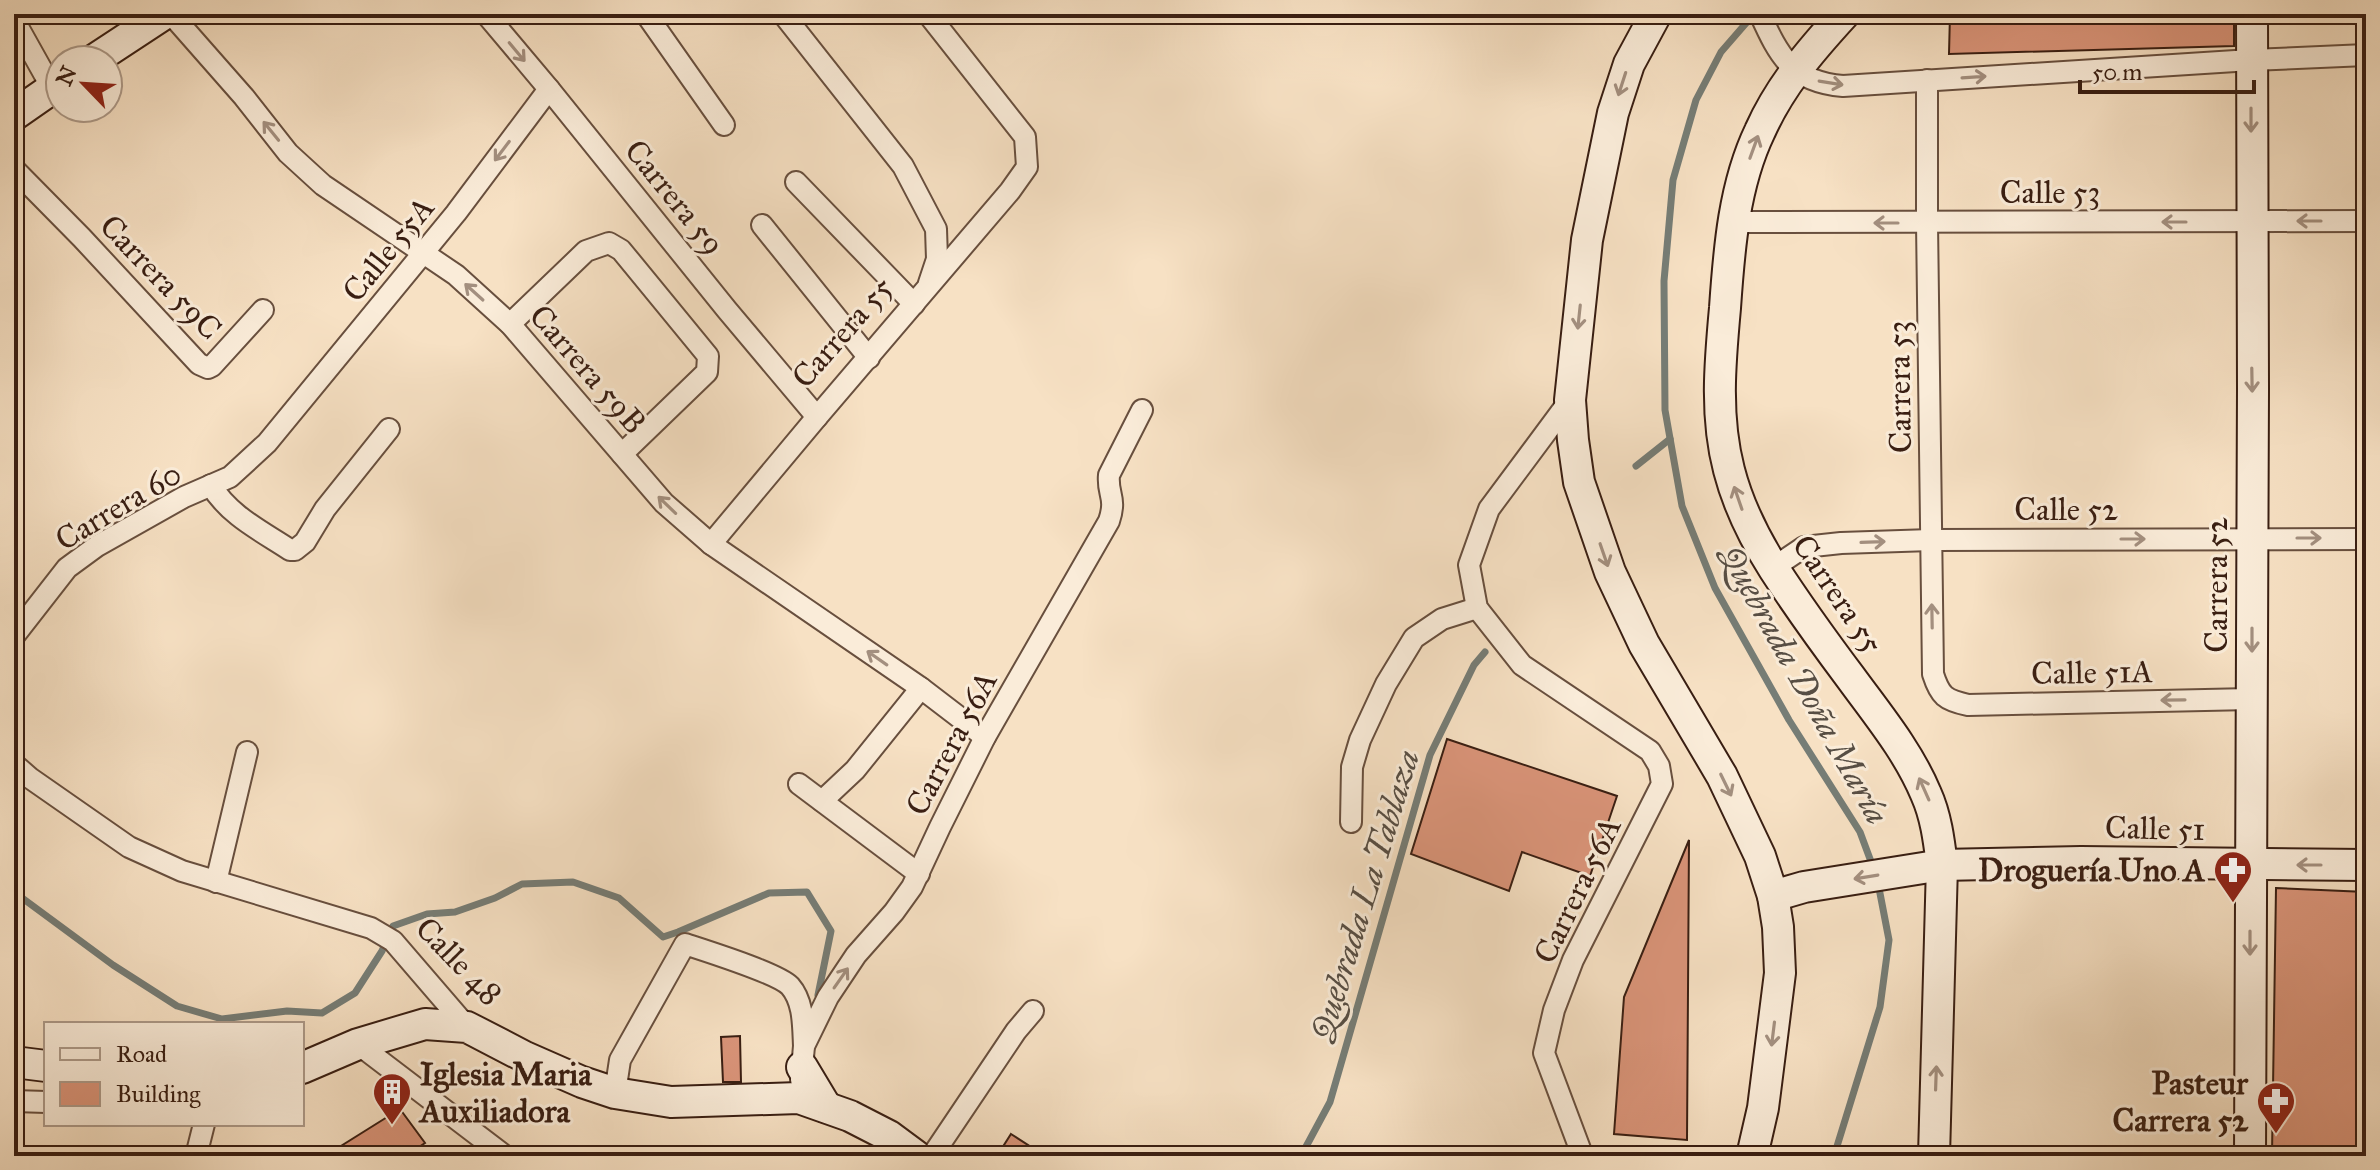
<svg xmlns="http://www.w3.org/2000/svg" width="2380" height="1170" viewBox="0 0 2380 1170" font-family="'IM FELL Great Primer',serif">
<rect width="100%" height="100%" fill="#f7e1c4"/>
<filter id="stains"><feTurbulence type="fractalNoise" baseFrequency=".0025" numOctaves="4"/><feColorMatrix values="0 0 0 0 .2 0 0 0 0 .09 0 0 0 0 .02 0 0 0 .5 -.17"/></filter>
<radialGradient id="worn" r=".72"><stop offset=".6" stop-color="#630" stop-opacity="0"/><stop offset="1" stop-color="#630" stop-opacity=".3"/></radialGradient>
<g fill="none" stroke-linecap="round" stroke-linejoin="round">
<!-- stream -->
<g stroke="#767d76" stroke-width="7">
<polyline points="1754,14 1721,52 1696,100 1673,180 1664,281 1665,410 1682,506 1715,588 1789,720 1860,832 1873,867"/>
<polyline points="1636,466 1670,439"/>
<polyline points="14,892 113,965 177,1006 222,1019 287,1011 322,1013 355,993 382,951 393,926 427,914 455,912 495,898 522,884 573,882 619,898 663,937 678,932 769,893 807,892 831,931 818,995"/>
<polyline points="1301,1156 1330,1102 1430,755 1474,665 1485,652"/>
<polyline points="1834,1156 1880,1007 1889,940 1878,883"/>
</g>
</g>
<!-- building -->
<g fill="#da9479" stroke="#391e12" stroke-width="2">
<polygon points="1950,14 2234,14 2234,46 1949,54"/>
<polygon points="1447,739 1617,796 1590,876 1522,852 1509,891 1411,854"/>
<polygon points="1689,840 1687,1140 1614,1134 1624,997"/>
<polygon points="2276,888 2366,892 2366,1155 2272,1154"/>
<polygon points="740,1036 741,1082 723,1082 721,1037"/>
<polygon points="400,1109 425,1143 405,1156 325,1156"/>
<polygon points="1011,1134 1045,1156 997,1156"/>
</g>
<g fill="none" stroke-linecap="round" stroke-linejoin="round">
<!-- street casing -->
<g stroke="#684f3e" stroke-width="24">
<g id="street">
<polyline points="171,14 244,97 288,153 323,185 456,275 510,324 664,503 711,544 921,688 985,737"/>
<polyline points="486,14 549,89 727,310 817,417"/>
<polyline points="646,14 724,125"/>
<polyline points="783,14 903,166 936,229 937,259 929,283"/>
<path d="M1760,14c19,42 32,68 83,72l408,-26 115,-5"/>
<polyline points="14,20 52,88"/>
<path d="M1927,80v143l6,451c7,22 12,26 35,31l283,-6"/>
<polyline points="14,169 82,238 199,364 208,368 212,366 263,310"/>
<polyline points="796,182 914,304"/>
<polyline points="1734,222 2366,221"/>
<polyline points="762,225 869,358"/>
<polyline points="510,324 586,251 609,243 621,250 708,356 707,372 622,454"/>
<polyline points="1570,400 1489,509 1469,565 1477,608 1522,665 1650,751 1659,766 1662,784 1573,960 1554,1010 1544,1053 1580,1149"/>
<path d="M211,485c17,30 52,47 79,65h5l10,-8 20,-33 64,-80"/>
<polyline points="711,544 817,417 1010,191 1027,167 1025,137 928,14"/>
<polyline points="1773,568 1804,547 1841,543 1931,540 2366,539"/>
<polyline points="14,636 67,568 97,546 184,497 230,477 267,443 456,213 549,89"/>
<polyline points="14,764 30,778 129,847 182,871 371,928 393,941 467,1027"/>
<polyline points="799,784 919,874"/>
<polyline points="822,801 855,770 921,688"/>
<polyline points="1351,822 1352,767 1360,740 1386,684 1414,638 1442,619 1477,608"/>
<polyline points="216,882 247,752"/>
<polyline points="358,1044 505,1156"/>
<path d="M801,1080l3,-34 24,-49 28,-42 38,-43 18,-25 28,-60 45,-90 124,-216c8,-24 -2,-26 0,-46l33,-65"/>
<path d="M615,1093l5,-33 65,-116c21,7 92,29 105,42 14,16 13,40 14,60"/>
<polyline points="14,1101 46,1102"/>
<polyline points="196,1156 204,1124"/>
<polyline points="932,1156 1016,1031 1033,1011"/>
</g>
</g>
<!-- secondary casing -->
<g stroke="#391e12" stroke-width="34">
<g id="secondary">
<polyline points="1656,14 1629,64 1613,113 1587,240 1570,400 1573,440 1579,482 1610,572 1644,644 1722,776 1760,856 1773,896 1778,927 1780,973 1763,1108 1752,1156"/>
<path d="M1844,14c-33,36 -64,72 -84,117 -26,54 -31,118 -35,177 -5,54 -10,109 4,162 9,35 26,69 45,99 24,37 50,73 77,109 27,37 57,73 75,116 10,22 13,47 16,71l-8,291"/>
<polyline points="94,60 164,14"/>
<polyline points="14,115 60,83"/>
<polyline points="1773,896 1804,887 1942,865 2081,862 2366,865"/>
<polyline points="14,1062 46,1066"/>
<polyline points="802,1067 826,1107"/>
<polyline points="302,1068 358,1044 425,1024 467,1027 525,1057 582,1082 615,1093 671,1102 799,1098 850,1116 889,1136 916,1156"/>
<polyline points="2250,1156 2253,389 2252,14"/>
</g>
</g>
<!-- street -->
<use href="#street" stroke="#faecd9" stroke-width="20"/>
<!-- secondary -->
<use href="#secondary" stroke="#faecd9" stroke-width="30"/>
</g>
<!-- one-way arrows -->
<defs><path id="oneway-shaft" d="M-6 0H5M1.5-3L5.5 0L1.5 3" fill="none" stroke-width="1.6" stroke-linecap="round" stroke-linejoin="round" transform="scale(2)"/></defs>
<g stroke="#a38f7f">
<use href="#oneway-shaft" transform="translate(517 52) rotate(50)"/>
<use href="#oneway-shaft" transform="translate(1974 77) rotate(-4)"/>
<use href="#oneway-shaft" transform="translate(1831 83) rotate(9)"/>
<use href="#oneway-shaft" transform="translate(1622 84) rotate(108)"/>
<use href="#oneway-shaft" transform="translate(2251 120) rotate(90)"/>
<use href="#oneway-shaft" transform="translate(271 131) rotate(-129)"/>
<use href="#oneway-shaft" transform="translate(1754 147) rotate(-70)"/>
<use href="#oneway-shaft" transform="translate(502 151) rotate(127)"/>
<use href="#oneway-shaft" transform="translate(2309 221) rotate(-180)"/>
<use href="#oneway-shaft" transform="translate(2174 222) rotate(180)"/>
<use href="#oneway-shaft" transform="translate(1886 223) rotate(-180)"/>
<use href="#oneway-shaft" transform="translate(474 292) rotate(-138)"/>
<use href="#oneway-shaft" transform="translate(1579 317) rotate(96)"/>
<use href="#oneway-shaft" transform="translate(2252 380) rotate(89)"/>
<use href="#oneway-shaft" transform="translate(1738 498) rotate(-109)"/>
<use href="#oneway-shaft" transform="translate(667 505) rotate(-136)"/>
<use href="#oneway-shaft" transform="translate(2309 538)"/>
<use href="#oneway-shaft" transform="translate(2133 539)"/>
<use href="#oneway-shaft" transform="translate(1873 542) rotate(-2)"/>
<use href="#oneway-shaft" transform="translate(1604 555) rotate(71)"/>
<use href="#oneway-shaft" transform="translate(1932 616) rotate(-91)"/>
<use href="#oneway-shaft" transform="translate(2252 640) rotate(90)"/>
<use href="#oneway-shaft" transform="translate(877 658) rotate(-145)"/>
<use href="#oneway-shaft" transform="translate(2173 700) rotate(179)"/>
<use href="#oneway-shaft" transform="translate(1726 785) rotate(64)"/>
<use href="#oneway-shaft" transform="translate(1924 789) rotate(-114)"/>
<use href="#oneway-shaft" transform="translate(2309 865) rotate(180)"/>
<use href="#oneway-shaft" transform="translate(1866 877) rotate(171)"/>
<use href="#oneway-shaft" transform="translate(2250 943) rotate(90)"/>
<use href="#oneway-shaft" transform="translate(841 978) rotate(-55)"/>
<use href="#oneway-shaft" transform="translate(1773 1034) rotate(97)"/>
<use href="#oneway-shaft" transform="translate(1936 1078) rotate(-88)"/>
</g>
<!-- icons -->
<defs>
<g id="pharmacy-pin" transform="scale(2)"><path d="M0 17L-7.5 6A9.5 9.5 0 1 1 7.5 6Z" fill="#8f2418" stroke="#faecd9"/><path d="M-2-6h4v4h4v4h-4v4h-4v-4h-4v-4h4Z" fill="#fff"/></g>
<g id="building-pin" transform="scale(2)"><path d="M0 17L-7.5 6A9.5 9.5 0 1 1 7.5 6Z" fill="#8f2418" stroke="#faecd9"/><path d="M-4-6H4V6H1V3H-1V6H-4ZM-2.5-4.3h1.7v1.8h-1.7ZM.8-4.3h1.7v1.8H.8ZM-2.5-1h1.7V.8h-1.7ZM.8-1h1.7V.8H.8Z" fill="#fff"/></g>
</defs>
<g fill-rule="evenodd">
<use href="#pharmacy-pin" x="2233" y="870"/>
<use href="#building-pin" x="392" y="1092"/>
<use href="#pharmacy-pin" x="2276" y="1101"/>
</g>
<g text-anchor="middle" stroke-width="6" stroke-linejoin="round" paint-order="stroke">
<!-- street labels -->
<g font-size="32" fill="#391e12" stroke="#faecd9">
<text x="2050" y="203">Calle 53</text>
<text transform="translate(675 197) rotate(51)" y="11">Carrera 59</text>
<text transform="translate(388 249) rotate(-51)" y="11">Calle 55A</text>
<text transform="translate(161 277) rotate(46)" y="11">Carrera 59C</text>
<text transform="translate(842 332) rotate(-49)" y="11">Carrera 55</text>
<text transform="translate(588 369) rotate(49)" y="11">Carrera 59B</text>
<text transform="translate(1899 387) rotate(-91)" y="11">Carrera 53</text>
<text transform="translate(118 506) rotate(-31)" y="11">Carrera 60</text>
<text x="2066" y="520">Calle 52</text>
<text transform="translate(2216 585) rotate(-90)" y="11">Carrera 52</text>
<text transform="translate(1838 594) rotate(56)" y="11">Carrera 55</text>
<text transform="translate(2092 672) rotate(-1)" y="11">Calle 51A</text>
<text transform="translate(951 743) rotate(-62)" y="11">Carrera 56A</text>
<text transform="translate(2155 828) rotate(1)" y="11">Calle 51</text>
<text transform="translate(1577 890) rotate(-64)" y="11">Carrera 56A</text>
<text transform="translate(459 961) rotate(46)" y="11">Calle 48</text>
</g>
<!-- poi labels -->
<g font-size="32" font-weight="bold" fill="#391e12" stroke="#faecd9" text-anchor="end">
<text x="2205" y="881">Droguería Uno A</text>
<text x="420" y="1085" text-anchor="start">Iglesia Maria<tspan x="420" dy="37">Auxiliadora</tspan></text>
<text x="2248" y="1094">Pasteur<tspan x="2248" dy="37">Carrera 52</tspan></text>
</g>
<!-- water labels -->
<g font-size="34" font-style="italic" fill="#574e44" stroke="#faecd9">
<text transform="translate(1805 684) rotate(61)" y="12">Quebrada Doña María</text>
<text transform="translate(1364 895) rotate(-73)" y="12">Quebrada La Tablaza</text>
</g>
</g>
<!-- margin -->
<rect width="2380" height="1170" fill="none" stroke="#f7e1c4" stroke-width="48"/>
<rect x="16" y="16" width="2348" height="1138" fill="none" stroke="#391e12" stroke-width="4"/>
<rect x="24" y="24" width="2332" height="1122" fill="none" stroke="#391e12" stroke-width="2"/>
<!-- legend -->
<rect x="44" y="1022" width="260" height="104" fill="#faecd9" stroke="#ad9a89" stroke-width="2"/>
<rect x="60" y="1048" width="40" height="12" fill="#faecd9" stroke="#ad9a89" stroke-width="2"/>
<text x="116" y="1062" font-size="24" fill="#391e12">Road</text>
<rect x="60" y="1082" width="40" height="24" fill="#da9479" stroke="#ad9a89" stroke-width="2"/>
<text x="116" y="1102" font-size="24" fill="#391e12">Building</text>
<!-- north arrow -->
<g transform="translate(84 84) rotate(295)"><circle r="38" fill="#faecd9" stroke="#ad9a89" stroke-width="2"/>
<path d="M0-6L14 30L0 20L-14 30Z" fill="#8f2418"/>
<text y="-12" font-size="22" font-weight="bold" text-anchor="middle" fill="#391e12">N</text>
</g>
<!-- scale -->
<path d="M2080 80v12h174v-12" fill="none" stroke="#391e12" stroke-width="4"/>
<text x="2092" y="80" font-size="24" fill="#391e12" stroke="#faecd9" stroke-width="6" paint-order="stroke">50 m</text>
<rect width="100%" height="100%" filter="url(#stains)"/>
<rect width="100%" height="100%" fill="url(#worn)"/>
</svg>
